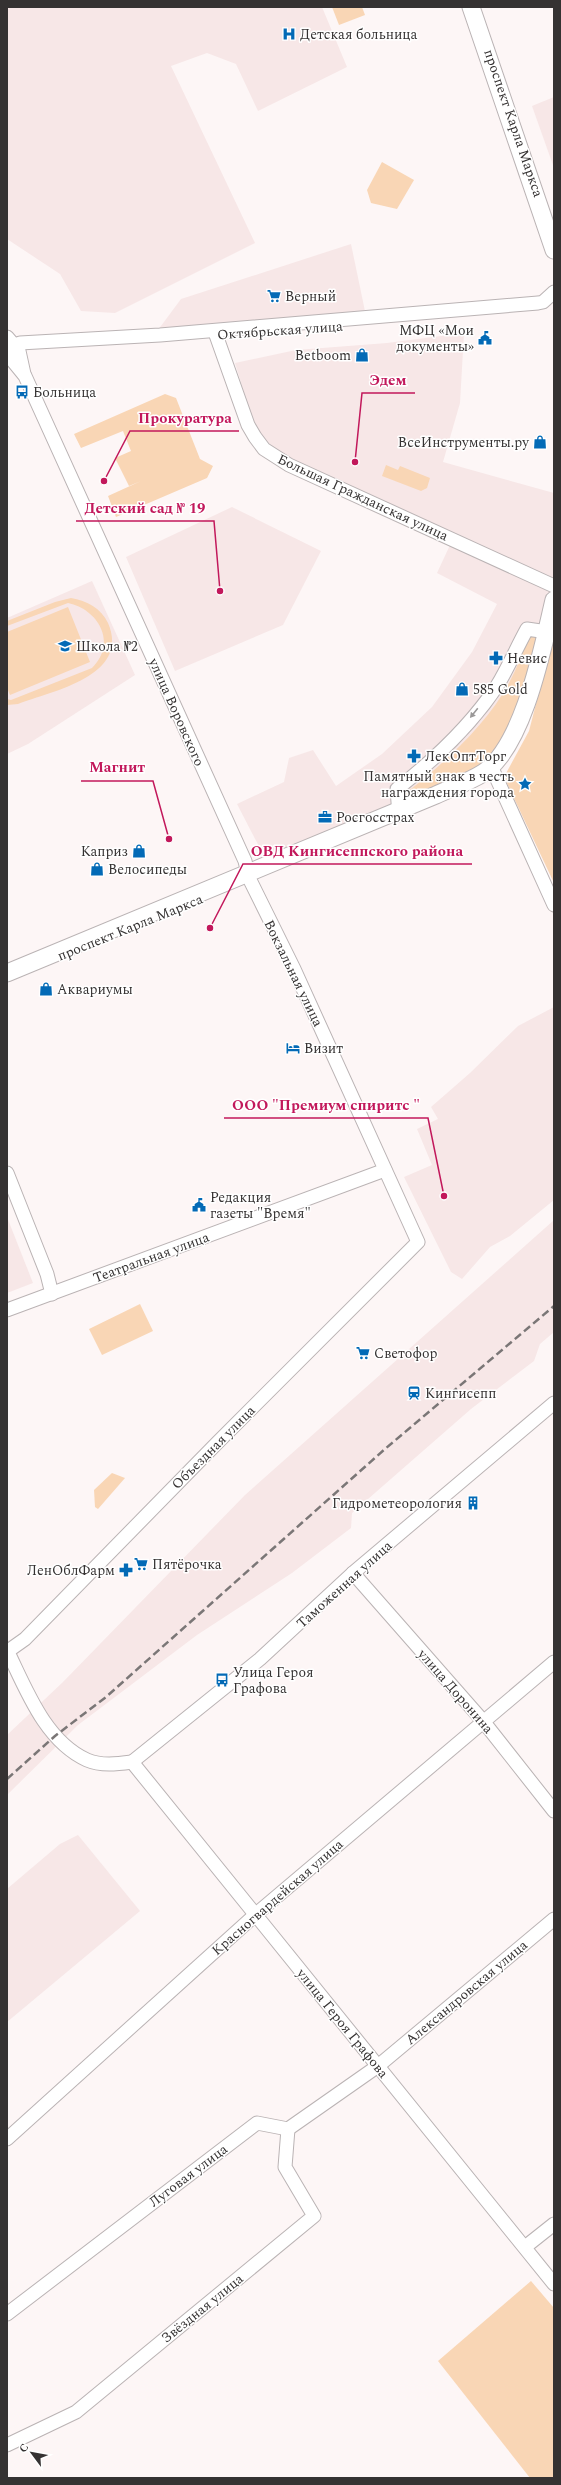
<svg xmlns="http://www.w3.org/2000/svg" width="561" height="2485" viewBox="0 0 561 2485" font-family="Spectral,serif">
<rect width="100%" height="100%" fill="#fdf6f6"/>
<!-- built -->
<g fill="#f7e7e7">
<polygon points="11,7 322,7 347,67 258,111 236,64 207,53 171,66 255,243 115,313 81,311 60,274 7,239 7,9"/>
<polygon points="554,97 554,168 532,106"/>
<polygon points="351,244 366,316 155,334 181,299"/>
<polygon points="464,333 460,403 443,462 554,493 554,576 551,580 297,465 257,436 235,363 296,350 387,343"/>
<polygon points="232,507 321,551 283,625 175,671 126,557"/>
<polygon points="450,545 549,591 525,711 491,760 266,860 237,804 284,782 289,758 313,750 336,786 382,754 432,707 472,652 497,604 437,573"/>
<polygon points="92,581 135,675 28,744 7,754 7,618"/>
<polygon points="554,1007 554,1200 510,1236 490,1247 462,1279 451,1272 404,1177 432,1165 417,1129 438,1119 431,1107 470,1073 518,1026"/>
<polygon points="7,1217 33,1283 7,1293"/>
<polygon points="554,1220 554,1332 540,1344 534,1361 471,1409 352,1513 351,1528 292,1573 197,1635 78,1725 7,1795 7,1735 63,1682 245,1495"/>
<polygon points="78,1835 140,1911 7,2022 7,1889 60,1844"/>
</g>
<!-- green -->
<g fill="#f9d6b5">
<polygon points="332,7 362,7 365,15 339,25"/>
<polygon points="382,162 414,180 397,209 371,203 367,190"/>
<polygon points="165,394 176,398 200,459 213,466 207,478 116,517 108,496 141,481 129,486 115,458 131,451 123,431 81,448 74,434"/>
<polygon points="386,465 398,470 400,466 430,478 427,488 421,491 382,476"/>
<path d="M71,598c16,3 30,10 37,25 23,53 -56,68 -90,81l-11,1v-6l4,1 81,-32c26,-25 6,-59 -24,-65l-61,23v-5l48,-19z"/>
<polygon points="68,607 90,662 10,695 7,688 7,632"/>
<path d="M529,636h8l-12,75 -42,62 -80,27 -1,-4c38,-29 84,-70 107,-113 8,-15 14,-32 20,-47z"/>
<polygon points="553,638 554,638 554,883 504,777 529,731"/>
<polygon points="140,1304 153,1331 102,1355 89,1329"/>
<polygon points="112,1473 125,1478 98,1509 95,1507 94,1490"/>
<polygon points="531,2281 554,2308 554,2478 530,2478 438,2361"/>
</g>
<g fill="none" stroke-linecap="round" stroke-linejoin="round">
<!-- minor casing -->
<g stroke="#bab3b4" stroke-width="15">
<g id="minor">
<polyline points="216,335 248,425 255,437 264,449 289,465 554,586"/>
<polyline points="7,337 19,351 24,374"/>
<polyline points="7,348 20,343 160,335 538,303 543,302 554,292"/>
<polyline points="7,354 25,376 245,861 249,878 294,969 418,1242 218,1442 25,1639 8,1651"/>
<polyline points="491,766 554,905"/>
<path d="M399,815l-2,-26c37,-29 74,-64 100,-103 11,-18 20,-39 30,-57l27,4"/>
<polyline points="7,1173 47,1274 52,1294"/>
<polyline points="7,1310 385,1170"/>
<polyline points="353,1573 483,1721 554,1811"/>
<path d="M7,1650c19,39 38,91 80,110 14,6 30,4 45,2"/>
<polyline points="132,1762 554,2284"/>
<polyline points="132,1762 260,1659 353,1573 554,1403"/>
<polyline points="7,2139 255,1915 554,1662"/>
<polyline points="525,2247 554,2224"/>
<polyline points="7,2314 257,2123 288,2129 378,2066 554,1919"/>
<polyline points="7,2445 76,2412 314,2216 285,2167 288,2129"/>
</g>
</g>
<!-- major casing -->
<g stroke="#bab3b4" stroke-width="19">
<g id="major">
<polyline points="471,7 554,250"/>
<path d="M7,973l429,-178c15,-7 33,-13 47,-22 41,-27 60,-127 71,-173"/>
</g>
</g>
<!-- minor -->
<use href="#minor" stroke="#fff" stroke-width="13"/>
<!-- major -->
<use href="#major" stroke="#fff" stroke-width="17"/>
<!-- rail -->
<polyline stroke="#7a7676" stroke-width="2.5" stroke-dasharray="8 4" stroke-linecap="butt" points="7,1779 55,1736 106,1697 385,1449 554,1306"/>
</g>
<!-- one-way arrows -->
<defs><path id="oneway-solid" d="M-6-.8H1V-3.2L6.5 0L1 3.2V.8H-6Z"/></defs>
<use fill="#9a9898" href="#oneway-solid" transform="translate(474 713) rotate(129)"/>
<!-- icons -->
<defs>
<g id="hospital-bare" transform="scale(1.08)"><path d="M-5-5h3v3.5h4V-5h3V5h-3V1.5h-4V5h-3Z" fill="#036ab6" stroke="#fff" stroke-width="2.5" paint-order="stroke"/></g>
<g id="supermarket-bare" transform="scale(1.08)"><path d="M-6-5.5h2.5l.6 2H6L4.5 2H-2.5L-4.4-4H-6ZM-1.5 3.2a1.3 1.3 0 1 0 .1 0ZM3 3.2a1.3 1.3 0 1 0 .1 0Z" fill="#036ab6" stroke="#fff" stroke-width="2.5" paint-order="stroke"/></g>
<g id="civic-bare" transform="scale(1.08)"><path d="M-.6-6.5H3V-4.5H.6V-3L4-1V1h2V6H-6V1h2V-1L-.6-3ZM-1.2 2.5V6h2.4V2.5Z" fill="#036ab6" stroke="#fff" stroke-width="2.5" paint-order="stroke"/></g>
<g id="shop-bare" transform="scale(1.08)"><path d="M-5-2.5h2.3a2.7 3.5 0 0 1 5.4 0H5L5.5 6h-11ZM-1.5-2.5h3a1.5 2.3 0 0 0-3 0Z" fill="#036ab6" stroke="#fff" stroke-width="2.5" paint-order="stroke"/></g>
<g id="bus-bare" transform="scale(1.08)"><path d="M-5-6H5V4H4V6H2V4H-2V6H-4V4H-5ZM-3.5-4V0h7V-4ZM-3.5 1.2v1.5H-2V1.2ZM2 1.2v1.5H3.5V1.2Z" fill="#036ab6" stroke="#fff" stroke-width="2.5" paint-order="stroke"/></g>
<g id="school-bare" transform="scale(1.08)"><path d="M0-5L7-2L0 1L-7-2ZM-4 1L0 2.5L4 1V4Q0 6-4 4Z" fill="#036ab6" stroke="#fff" stroke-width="2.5" paint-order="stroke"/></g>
<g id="pharmacy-bare" transform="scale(1.08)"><path d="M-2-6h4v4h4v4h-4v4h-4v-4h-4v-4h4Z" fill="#036ab6" stroke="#fff" stroke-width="2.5" paint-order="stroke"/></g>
<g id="sight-bare" transform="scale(1.08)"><path d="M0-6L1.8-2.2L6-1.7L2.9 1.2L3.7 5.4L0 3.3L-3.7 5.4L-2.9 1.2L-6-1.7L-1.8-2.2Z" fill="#036ab6" stroke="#fff" stroke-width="2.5" paint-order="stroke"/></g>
<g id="office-bare" transform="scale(1.08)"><path d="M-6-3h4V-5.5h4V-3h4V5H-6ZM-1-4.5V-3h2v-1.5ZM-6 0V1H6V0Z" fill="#036ab6" stroke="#fff" stroke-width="2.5" paint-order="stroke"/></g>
<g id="hotel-bare" transform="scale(1.08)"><path d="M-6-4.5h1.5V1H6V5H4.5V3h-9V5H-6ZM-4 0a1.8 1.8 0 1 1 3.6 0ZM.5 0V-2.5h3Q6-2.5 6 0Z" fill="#036ab6" stroke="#fff" stroke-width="2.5" paint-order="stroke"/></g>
<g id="station-bare" transform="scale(1.08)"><path d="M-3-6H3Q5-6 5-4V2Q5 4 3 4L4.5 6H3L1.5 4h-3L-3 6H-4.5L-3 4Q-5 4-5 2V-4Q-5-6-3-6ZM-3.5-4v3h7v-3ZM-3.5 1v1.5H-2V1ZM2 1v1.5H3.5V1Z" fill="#036ab6" stroke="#fff" stroke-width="2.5" paint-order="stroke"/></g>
<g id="building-bare" transform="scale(1.08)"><path d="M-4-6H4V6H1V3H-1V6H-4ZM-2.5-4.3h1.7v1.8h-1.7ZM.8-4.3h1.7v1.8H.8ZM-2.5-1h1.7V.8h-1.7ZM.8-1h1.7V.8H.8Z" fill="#036ab6" stroke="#fff" stroke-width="2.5" paint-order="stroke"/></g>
</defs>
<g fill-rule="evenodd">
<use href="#hospital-bare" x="289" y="34"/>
<use href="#supermarket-bare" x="274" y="296"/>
<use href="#civic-bare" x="485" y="338"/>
<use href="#shop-bare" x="362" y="355"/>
<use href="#bus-bare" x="22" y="392"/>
<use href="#shop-bare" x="540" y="442"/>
<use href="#school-bare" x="65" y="646"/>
<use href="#pharmacy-bare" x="496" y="658"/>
<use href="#shop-bare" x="462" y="689"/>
<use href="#pharmacy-bare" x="414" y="756"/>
<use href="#sight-bare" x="525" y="784"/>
<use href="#office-bare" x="325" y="817"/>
<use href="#shop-bare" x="139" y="851"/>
<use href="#shop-bare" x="97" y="869"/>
<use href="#shop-bare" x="46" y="989"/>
<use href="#hotel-bare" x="293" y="1048"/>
<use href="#civic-bare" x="199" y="1205"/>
<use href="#supermarket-bare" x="363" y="1353"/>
<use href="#station-bare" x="414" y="1393"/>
<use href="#building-bare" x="473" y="1503"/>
<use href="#supermarket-bare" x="141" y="1564"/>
<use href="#pharmacy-bare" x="126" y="1570"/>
<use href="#bus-bare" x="222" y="1680"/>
</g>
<g text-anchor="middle" stroke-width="3" stroke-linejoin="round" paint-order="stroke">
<!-- poi labels -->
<g font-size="14" fill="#353232" stroke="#fff" text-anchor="start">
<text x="300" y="39">Детская больница</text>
<text x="285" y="301">Верный</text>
<text x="474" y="335" text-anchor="end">МФЦ «Мои<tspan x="474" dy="16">документы»</tspan></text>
<text x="351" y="360" text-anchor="end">Betboom</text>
<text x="33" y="397">Больница</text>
<text x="529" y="447" text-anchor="end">ВсеИнструменты.ру</text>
<text x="76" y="651">Школа №2</text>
<text x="507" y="663">Невис</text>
<text x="473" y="694">585 Gold</text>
<text x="425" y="761">ЛекОптТорг</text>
<text x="514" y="781" text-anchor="end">Памятный знак в честь<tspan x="514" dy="16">награждения города</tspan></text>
<text x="336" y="822">Росгосстрах</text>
<text x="128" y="856" text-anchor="end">Каприз</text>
<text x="108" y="874">Велосипеды</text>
<text x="57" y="994">Аквариумы</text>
<text x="304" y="1053">Визит</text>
<text x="210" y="1202">Редакция<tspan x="210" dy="16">газеты "Время"</tspan></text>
<text x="374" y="1358">Светофор</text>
<text x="425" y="1398">Кингисепп</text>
<text x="462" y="1508" text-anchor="end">Гидрометеорология</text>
<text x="152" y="1569">Пятёрочка</text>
<text x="115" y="1575" text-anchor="end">ЛенОблФарм</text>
<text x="233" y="1677">Улица Героя<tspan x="233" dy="16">Графова</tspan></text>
</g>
<!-- street labels -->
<g font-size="14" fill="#353232" stroke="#fff">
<text transform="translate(514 123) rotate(71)" y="5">проспект Карла Маркса</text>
<text transform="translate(280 330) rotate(-4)" y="5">Октябрьская улица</text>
<text transform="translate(363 497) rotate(25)" y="5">Большая Гражданская улица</text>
<text transform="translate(177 712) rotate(66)" y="5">улица Воровского</text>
<text transform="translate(130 927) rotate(-22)" y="5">проспект Карла Маркса</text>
<text transform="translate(294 973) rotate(64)" y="5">Вокзальная улица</text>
<text transform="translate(151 1257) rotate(-20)" y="5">Театральная улица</text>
<text transform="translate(213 1447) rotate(-45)" y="5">Объездная улица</text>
<text transform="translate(344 1584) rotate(-42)" y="5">Таможенная улица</text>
<text transform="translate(456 1691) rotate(49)" y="5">улица Доронина</text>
<text transform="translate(277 1897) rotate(-41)" y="5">Красногвардейская улица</text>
<text transform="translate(466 1992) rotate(-40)" y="5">Александровская улица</text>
<text transform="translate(343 2023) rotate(51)" y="5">улица Героя Графова</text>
<text transform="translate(188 2175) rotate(-37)" y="5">Луговая улица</text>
<text transform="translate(202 2308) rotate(-39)" y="5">Звёздная улица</text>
</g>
</g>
<!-- callouts -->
<path fill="none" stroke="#c2185b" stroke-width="1.5" d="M355 462L362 393H415M104 481L130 431H239M220 591L214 521H76M169 839L153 781H81M210 928L243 864H472M444 1196L428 1118H224"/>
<g fill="#c2185b" stroke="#fff" stroke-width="1.5">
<circle cx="355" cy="462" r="4"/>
<circle cx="104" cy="481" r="4"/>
<circle cx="220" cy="591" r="4"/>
<circle cx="169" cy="839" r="4"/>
<circle cx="210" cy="928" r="4"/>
<circle cx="444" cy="1196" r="4"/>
</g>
<g font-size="15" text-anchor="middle" font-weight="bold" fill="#c2185b" stroke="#fff" stroke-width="3" stroke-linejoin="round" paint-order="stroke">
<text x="388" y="385">Эдем</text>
<text x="185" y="423">Прокуратура</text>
<text x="145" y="513">Детский сад № 19</text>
<text x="117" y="772">Магнит</text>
<text x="357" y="856">ОВД Кингисеппского района</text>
<text x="326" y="1110">ООО "Премиум спиритс "</text>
</g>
<!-- border -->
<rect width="561" height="2485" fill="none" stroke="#353232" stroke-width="16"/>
<!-- north arrow -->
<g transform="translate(32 2453) rotate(302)" stroke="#ffffff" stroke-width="3" paint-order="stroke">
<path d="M0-3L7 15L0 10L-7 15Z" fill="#353232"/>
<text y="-6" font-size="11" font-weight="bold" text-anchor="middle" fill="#353232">С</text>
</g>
</svg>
